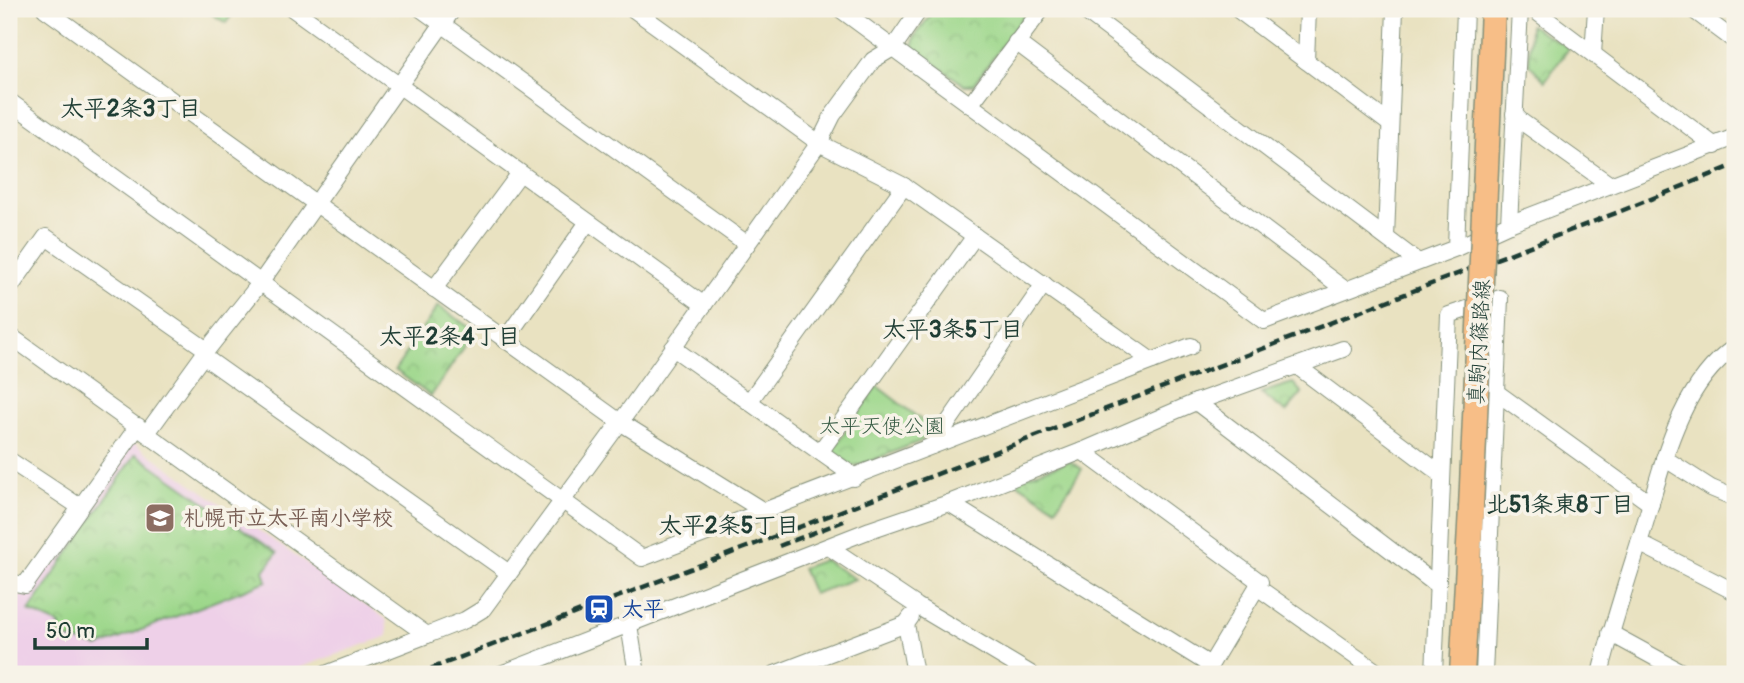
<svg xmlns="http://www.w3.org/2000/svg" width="1744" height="683" viewBox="0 0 1744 683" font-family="Pangolin,'Klee One',sans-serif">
<defs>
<pattern id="park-crowns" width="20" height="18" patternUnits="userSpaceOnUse" patternTransform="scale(1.75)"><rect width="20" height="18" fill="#9cd78a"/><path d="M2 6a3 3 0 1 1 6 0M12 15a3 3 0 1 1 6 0" fill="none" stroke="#86b978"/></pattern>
</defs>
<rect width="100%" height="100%" fill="#f7f3e8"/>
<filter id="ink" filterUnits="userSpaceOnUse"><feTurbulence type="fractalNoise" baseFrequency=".0143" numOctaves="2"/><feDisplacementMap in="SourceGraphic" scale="14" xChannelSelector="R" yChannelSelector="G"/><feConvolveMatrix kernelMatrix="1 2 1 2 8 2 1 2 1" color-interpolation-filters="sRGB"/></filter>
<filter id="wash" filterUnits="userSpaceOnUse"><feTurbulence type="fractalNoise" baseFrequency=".00686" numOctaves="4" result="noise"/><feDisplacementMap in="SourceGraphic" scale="28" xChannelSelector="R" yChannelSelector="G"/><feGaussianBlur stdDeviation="1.57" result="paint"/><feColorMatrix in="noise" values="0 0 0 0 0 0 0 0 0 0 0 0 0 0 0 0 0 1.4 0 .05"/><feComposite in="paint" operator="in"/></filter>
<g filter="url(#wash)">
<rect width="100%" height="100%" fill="#e9e2c1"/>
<!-- built -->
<polygon fill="#eed0e8" points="132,442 386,619 388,636 282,674 9,674 9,593 25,596"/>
<!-- park -->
<g fill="url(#park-crowns)" stroke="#5e8a5f" stroke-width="2">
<polygon points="204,9 236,9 226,23"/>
<polygon points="935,9 1029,9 973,85 964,85 913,48 914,37"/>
<polygon points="1530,25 1569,48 1545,81 1529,64"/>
<polygon points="438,306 475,331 431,396 395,370"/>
<polygon points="1293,383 1302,393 1286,412 1261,393"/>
<polygon points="877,386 930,427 921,441 863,464 852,466 834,452 835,447"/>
<polygon points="136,454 277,553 264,571 267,581 98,647 58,636 60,625 29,611"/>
<polygon points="1070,461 1082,469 1056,508 1013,480"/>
<polygon points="824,560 855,579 813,594 802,568"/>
</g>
</g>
<g filter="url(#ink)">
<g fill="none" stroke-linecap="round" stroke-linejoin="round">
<!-- minor casing -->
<g stroke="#84907a" stroke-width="18">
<g id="minor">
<polyline points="45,9 620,422 765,512"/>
<polyline points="293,9 704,305"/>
<polyline points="421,9 747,244"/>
<polyline points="633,9 819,143 904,186 1152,361"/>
<polyline points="840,9 893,48 920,9"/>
<polyline points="1082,9 1418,262"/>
<polyline points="1237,9 1390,124"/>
<polyline points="1533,9 1715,146"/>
<polyline points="1692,9 1735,41"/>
<polyline points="1016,42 1344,289"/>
<polyline points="1593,54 1596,9"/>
<polyline points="1306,61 1308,9"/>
<polyline points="9,101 642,558 1191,346"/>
<polyline points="970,105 1042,9"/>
<polyline points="1514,114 1522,122 1609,184"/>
<polyline points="1509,224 1735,137"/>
<polyline points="1386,237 1395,9"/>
<polyline points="1456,248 1465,9"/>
<polyline points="9,289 46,237 207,350"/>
<polyline points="434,289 520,173"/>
<polyline points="9,335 427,635 465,620 483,609 632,406 819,143 833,115 873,60 893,48 1264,321 1456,248 1509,224 1520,9"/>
<polyline points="505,340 588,222"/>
<polyline points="673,348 848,472 854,478"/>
<polyline points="203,356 509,573"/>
<polyline points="1297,366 1442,475"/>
<polyline points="1496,392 1651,504"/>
<polyline points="749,402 904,186"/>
<polyline points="1196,402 1438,586"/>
<polyline points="147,433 207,350 261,282 453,9"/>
<polyline points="932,446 1044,284"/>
<polyline points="1082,451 1260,582 1205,674"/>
<polyline points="820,452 975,236"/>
<polyline points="1664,458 1711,488 1735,498"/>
<polyline points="9,460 80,507"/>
<polyline points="949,503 1210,665"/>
<polyline points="1639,543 1735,592"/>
<polyline points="829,547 917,606 1031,674"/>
<polyline points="9,582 25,585 138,426"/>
<polyline points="1257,587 1380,674"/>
<polyline points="911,617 906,624 915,674"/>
<polyline points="629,625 637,674"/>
<polyline points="1610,633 1685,674"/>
<polyline points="326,674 427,635"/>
<polyline points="501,674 870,530 949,503 1082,451 1196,402 1343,349"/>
<polyline points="775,674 906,624"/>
<polyline points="1434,674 1449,315 1500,298 1484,674"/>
<path d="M1600,674c12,-48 28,-96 43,-144 19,-62 35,-144 92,-183"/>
</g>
</g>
<!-- primary casing -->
<g stroke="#84907a" stroke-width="27">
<polyline id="primary" points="1462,674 1471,508"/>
</g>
<!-- minor -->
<use href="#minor" stroke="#fff" stroke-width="16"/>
<!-- primary -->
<use href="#primary" stroke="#f7be87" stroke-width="24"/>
<!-- rail -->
<g stroke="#1f3d34" stroke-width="4.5" stroke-dasharray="10 5" stroke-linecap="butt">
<polyline points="779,546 844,521"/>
<polyline points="417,674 1621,211 1735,165"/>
</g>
<!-- primary-bridge casing -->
<g stroke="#84907a" stroke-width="27" stroke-linecap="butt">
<polyline id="primary-bridge" points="1471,508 1493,9"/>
</g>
<!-- primary-bridge -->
<use href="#primary-bridge" stroke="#f7be87" stroke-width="24"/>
</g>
</g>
<!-- icons -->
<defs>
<g id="school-square" transform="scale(1.575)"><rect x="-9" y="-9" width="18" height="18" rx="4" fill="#8d6e63" stroke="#f7f3e8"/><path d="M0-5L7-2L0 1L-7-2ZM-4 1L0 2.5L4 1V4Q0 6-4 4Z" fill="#fff"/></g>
<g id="station-square" transform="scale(1.575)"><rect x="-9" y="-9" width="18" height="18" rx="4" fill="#1a4fb4" stroke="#f7f3e8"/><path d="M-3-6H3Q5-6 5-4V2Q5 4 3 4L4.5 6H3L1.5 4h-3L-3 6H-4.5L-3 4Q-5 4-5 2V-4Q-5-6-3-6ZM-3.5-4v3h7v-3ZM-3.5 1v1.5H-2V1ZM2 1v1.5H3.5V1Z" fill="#fff"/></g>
</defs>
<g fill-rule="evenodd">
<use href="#school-square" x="160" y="518"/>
<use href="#station-square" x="599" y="609"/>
</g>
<g text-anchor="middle" stroke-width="7" stroke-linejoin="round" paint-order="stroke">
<!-- street labels -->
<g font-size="21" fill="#1f3d34" stroke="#f7f3e8">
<text transform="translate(1479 342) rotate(-87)" y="7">真駒内篠路線</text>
</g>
<!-- park labels -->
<g font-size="21" fill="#385c45" stroke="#f7f3e8">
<text x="882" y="433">太平天使公園</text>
</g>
<!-- education labels -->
<g font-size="21" font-weight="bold" fill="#785e54" stroke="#f7f3e8" text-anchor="start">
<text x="183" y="525">札幌市立太平南小学校</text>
</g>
<!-- transit labels -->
<g font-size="21" font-weight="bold" fill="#164399" stroke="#f7f3e8" text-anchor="start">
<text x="622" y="616">太平</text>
</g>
<!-- neighbourhood labels -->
<g font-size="23" font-weight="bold" fill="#1f3d34" stroke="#f7f3e8">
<text x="131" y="116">太平2条3丁目</text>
<text x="953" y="337">太平3条5丁目</text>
<text x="450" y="344">太平2条4丁目</text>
<text x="1560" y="512">北51条東8丁目</text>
<text x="729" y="533">太平2条5丁目</text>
</g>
</g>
<!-- margin -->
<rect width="1744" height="683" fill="none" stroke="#f7f3e8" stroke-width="35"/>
<!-- scale -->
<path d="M35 638v10h112v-10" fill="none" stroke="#1f3d34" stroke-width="3.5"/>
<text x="46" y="638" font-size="21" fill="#1f3d34" stroke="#f7f3e8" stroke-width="5" paint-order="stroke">50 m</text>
</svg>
